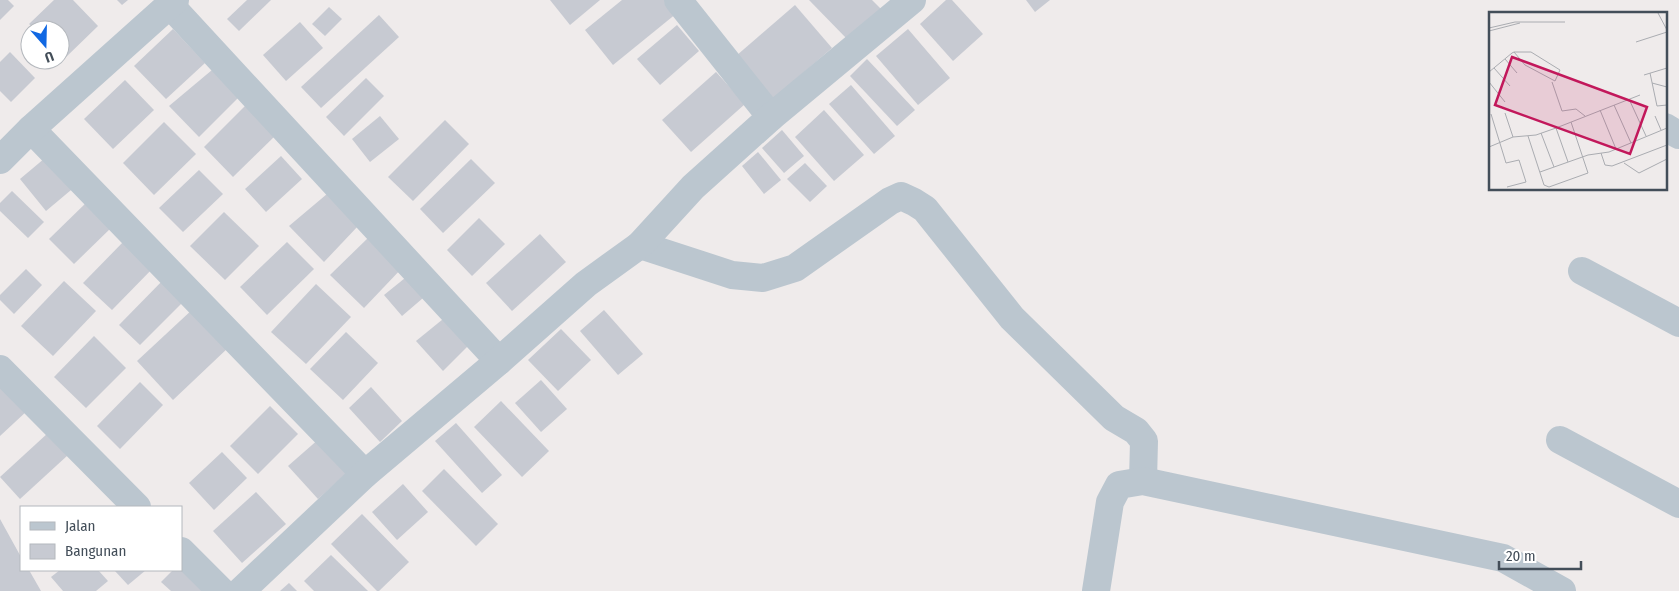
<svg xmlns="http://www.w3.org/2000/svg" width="1679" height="591" viewBox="0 0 1679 591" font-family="'Fira Sans Condensed',sans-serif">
<rect width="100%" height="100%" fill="#efebeb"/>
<!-- building -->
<g fill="#c7cad2">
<polygon points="0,0 8,0 14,6 0,20"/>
<polygon points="54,0 73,0 98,26 64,59 60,55 60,30 36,30 29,24"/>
<polygon points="117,0 128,0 122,5"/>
<polygon points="247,0 271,0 239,31 227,19"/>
<polygon points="550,0 600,0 570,25"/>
<polygon points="622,0 666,0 677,13 613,65 585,30"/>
<polygon points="809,0 872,0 881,9 848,40"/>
<polygon points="946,0 952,0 983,34 953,61 920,24"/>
<polygon points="1026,0 1050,0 1035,12"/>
<polygon points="795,5 832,48 773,99 736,56"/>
<polygon points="329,7 342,19 325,36 312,24"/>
<polygon points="379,15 399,37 321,108 301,87"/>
<polygon points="300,22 323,48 286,81 263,55"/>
<polygon points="677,25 699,51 660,85 637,59"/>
<polygon points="173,29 205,63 166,99 134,66"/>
<polygon points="908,29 950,78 918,105 876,56"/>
<polygon points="10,52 35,78 11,102 0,91 0,62"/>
<polygon points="867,59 915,110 897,126 850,76"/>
<polygon points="212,70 239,97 199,137 169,106"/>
<polygon points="716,72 745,104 691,152 662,120"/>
<polygon points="366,78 384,96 344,136 326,117"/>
<polygon points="125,80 154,110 113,149 84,119"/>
<polygon points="851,85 895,136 874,154 829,104"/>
<polygon points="248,103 278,133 233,177 204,147"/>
<polygon points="824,110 864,155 834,181 795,137"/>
<polygon points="380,116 399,139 370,162 352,139"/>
<polygon points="445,120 469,144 413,201 388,177"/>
<polygon points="164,122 196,154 154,195 123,163"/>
<polygon points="782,130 804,156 784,173 762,148"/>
<polygon points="758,152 781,180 764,194 742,166"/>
<polygon points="51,153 77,185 46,211 20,179"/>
<polygon points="281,156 302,179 266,212 245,189"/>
<polygon points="471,159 495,183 443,233 420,209"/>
<polygon points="805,163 827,186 810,202 787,179"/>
<polygon points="199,170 223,194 183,232 159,208"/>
<polygon points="12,191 44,222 28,238 0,211 0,203"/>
<polygon points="327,194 359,225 324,262 289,226"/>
<polygon points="89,200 114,225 74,264 49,239"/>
<polygon points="224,212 259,246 225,280 190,246"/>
<polygon points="479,218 505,244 472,276 447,250"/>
<polygon points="540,234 566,262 512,311 486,283"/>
<polygon points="370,236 403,267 364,308 330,275"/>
<polygon points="127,238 156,265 112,310 83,283"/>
<polygon points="287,242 314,269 267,315 240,287"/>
<polygon points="26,269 42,285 14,314 0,300 0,295"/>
<polygon points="410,274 430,292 402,316 384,295"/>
<polygon points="167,276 188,297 140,345 119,325"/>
<polygon points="64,281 96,311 53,356 21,326"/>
<polygon points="316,284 351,317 306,364 271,332"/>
<polygon points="194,308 230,346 173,400 137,361"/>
<polygon points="604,310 643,354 618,375 580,331"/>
<polygon points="448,315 473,341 443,371 416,341"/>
<polygon points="561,329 591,360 558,391 528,360"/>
<polygon points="346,332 378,363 343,400 310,369"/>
<polygon points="94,336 126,368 86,408 54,377"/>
<polygon points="0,380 28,410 0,436"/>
<polygon points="541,380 567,409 541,432 515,403"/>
<polygon points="140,382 163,405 120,449 97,426"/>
<polygon points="371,387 402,421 380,442 349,408"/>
<polygon points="501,401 549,451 522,477 474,427"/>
<polygon points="270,406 298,434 258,474 230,446"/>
<polygon points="456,423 502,475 482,493 435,441"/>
<polygon points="48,433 68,455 20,499 0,477"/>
<polygon points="320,438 349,471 318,499 288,466"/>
<polygon points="222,452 247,478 214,510 189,483"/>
<polygon points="444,469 498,524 476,546 422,491"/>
<polygon points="403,484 428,512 397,540 372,512"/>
<polygon points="256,492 286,524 242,563 213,531"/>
<polygon points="362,514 409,562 379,591 377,591 331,544"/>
<polygon points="0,519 21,557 21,570 29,570 41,591 0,591"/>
<polygon points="331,555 368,591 314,591 304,581"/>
<polygon points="60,570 98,570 108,581 96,591 63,591 51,577"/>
<polygon points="114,570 146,570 128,585"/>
<polygon points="173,570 181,570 207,591 171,591 161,582"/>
<polygon points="289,583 297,591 280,591"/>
</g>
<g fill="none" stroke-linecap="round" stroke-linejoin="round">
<!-- minor -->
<g stroke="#bbc6cf" stroke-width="28">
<polyline points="678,0 771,117"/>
<polyline points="170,5 499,361"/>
<polyline points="1665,127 1679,135"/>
<polyline points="31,129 365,474"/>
<polyline points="0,160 31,129 175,0"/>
<polyline points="640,245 732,275 763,278 795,268 890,201 901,196 914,202 925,209 1012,318 1114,418 1136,431 1144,441 1143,481"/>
<polyline points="1582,271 1679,323"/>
<polyline points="0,369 137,507"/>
<polyline points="1560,440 1679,504"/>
<polyline points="181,551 221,591"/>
<polyline points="241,591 365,474 499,361 586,284 640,245 693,187 771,117 912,0"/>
<polyline points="1096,591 1110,502 1119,485 1143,481 1503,558 1562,591"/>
</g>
</g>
<!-- overview -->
<g transform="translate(1489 12)">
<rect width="178" height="178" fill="#efebeb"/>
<path fill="none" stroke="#aaacb1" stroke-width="1" d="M169,1l9,17M0,16l26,-6h50M0,19l31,-8M147,30l31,-10M16,47l12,14M5,56l16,18M0,60l23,-19 2,-1h17l29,18 -5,11 -30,-16 -11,-13M161,61l7,33 10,-1M155,63l23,-7M0,70l16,20M63,70l10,29 14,-2 9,7M163,71l15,4M140,87l17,37M125,93l17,38M111,98l16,39M16,101l8,24M2,102l15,49 13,-3 7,22 -19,5M166,104l6,14M67,116l84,-33M52,121l13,34M39,124l16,49 5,2 39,-14 -17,-51M0,135l24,-10 23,-2 20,-7 12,34M112,141l4,12 7,1 55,-21M135,151l15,10 28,-14M51,160l48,-17 21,-3 58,-24"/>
<path fill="#c2185b" fill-opacity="0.15" stroke="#c2185b" stroke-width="2.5" d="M23,45l135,50 -17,47 -135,-49z"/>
<rect width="178" height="178" fill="none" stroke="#434e59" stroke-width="2.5"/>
</g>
<!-- legend -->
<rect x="20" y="506" width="162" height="65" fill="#ffffff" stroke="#b4b8bd"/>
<rect x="30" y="522" width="25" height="8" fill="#bbc6cf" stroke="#b4b8bd"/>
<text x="65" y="531" font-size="15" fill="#434e59">Jalan</text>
<rect x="30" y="544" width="25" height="15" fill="#c7cad2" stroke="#b4b8bd"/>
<text x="65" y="556" font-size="15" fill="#434e59">Bangunan</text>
<!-- north arrow -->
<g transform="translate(45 45) rotate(160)"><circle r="24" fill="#ffffff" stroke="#b4b8bd"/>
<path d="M0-4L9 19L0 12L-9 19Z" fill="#1168e3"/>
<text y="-8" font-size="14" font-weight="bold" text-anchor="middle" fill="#434e59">U</text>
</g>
<!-- scale -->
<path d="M1499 561v8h82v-8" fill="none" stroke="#434e59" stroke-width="2.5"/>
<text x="1506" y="561" font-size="15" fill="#434e59" stroke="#ffffff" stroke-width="4" paint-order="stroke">20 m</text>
</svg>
